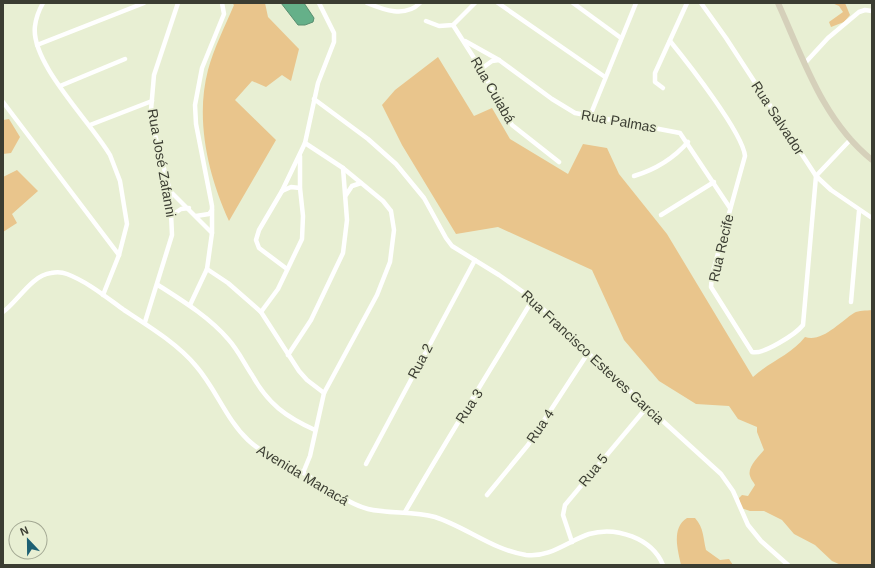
<svg xmlns="http://www.w3.org/2000/svg" width="875" height="568" viewBox="0 0 875 568" font-family="Helvetica,sans-serif">
<rect width="100%" height="100%" fill="#e8efd3"/>
<!-- green -->
<g fill="#e9c58c">
<path d="M232,3h33l3,14 31,32 -8,32 -9,-6 -16,12 -14,-6 -17,19 41,40 -47,81c-21,-46 -34,-101 -21,-151 6,-22 17,-44 26,-65z"/>
<polygon points="832,3 845,3 850,15 844,22 831,27 829,22 843,12 839,6"/>
<path d="M438,57l36,59 18,-8 18,31 58,35 15,-30 24,4 12,26 48,60 86,143c16,-15 38,-22 52,-40 17,6 36,-16 49,-24 5,-3 12,-2 18,-3v255h-31l-9,-4 -17,-16 -21,-11 -12,-14 -18,-9h-14l-9,-3 -2,-10 3,-3 6,1 7,-11c-1,-3 -4,-5 -5,-9 -3,-9 9,-20 14,-26l-7,-18v-5l-19,-8 -9,-13 -33,-2 -37,-23 -35,-41 -32,-70 -94,-43 -42,7 -54,-89 -20,-40 13,-15z"/>
<polygon points="9,119 20,137 11,153 3,154 3,120"/>
<polygon points="17,170 38,191 12,214 17,223 3,232 3,177"/>
<path d="M687,518h8c9,10 8,20 11,32l14,10 9,-1 4,6h-52c-3,-15 -10,-37 6,-47z"/>
</g>
<!-- water -->
<polygon fill="#65b089" stroke="#588e6f" points="281,3 304,3 314,18 313,22 305,25 298,25"/>
<g fill="none" stroke-linecap="round" stroke-linejoin="round">
<!-- street -->
<g stroke="#fff" stroke-width="4.5">
<path d="M43,3c-4,7 -7,15 -8,23 -5,37 56,96 75,129l10,26 7,43 -8,31 -16,40"/>
<path d="M367,3c17,7 38,15 53,0"/>
<polyline points="498,3 605,77"/>
<polyline points="573,3 621,38"/>
<polyline points="701,3 726,38 816,176 831,190 872,218"/>
<polyline points="426,21 439,26 453,25 475,3"/>
<polyline points="453,25 481,69 512,125 559,162"/>
<polyline points="465,41 499,60 552,99 575,113 680,133 730,208"/>
<path d="M670,41c17,21 73,92 75,115l-33,119 -1,12 41,65c11,3 44,-18 51,-27l13,-149 35,-37"/>
<polyline points="37,45 144,3"/>
<polyline points="805,63 828,38 859,12 865,10 872,11"/>
<polyline points="481,69 492,61 499,60"/>
<polyline points="60,86 125,59"/>
<polyline points="663,88 655,82 655,73 687,3"/>
<polyline points="314,99 368,139 396,164 424,198 446,238 452,246 499,275 533,299 588,353 721,474 733,491 748,525 761,541 788,565"/>
<polyline points="3,102 119,255"/>
<polyline points="590,116 636,3"/>
<polyline points="90,125 152,101"/>
<path d="M634,176c20,-6 40,-18 54,-34"/>
<polyline points="170,191 212,233"/>
<polyline points="282,191 291,187 300,188"/>
<polyline points="346,195 352,186 361,183"/>
<polyline points="172,215 181,209 189,208"/>
<polyline points="661,215 714,182"/>
<polyline points="196,216 209,214 212,210"/>
<polyline points="207,269 228,283 261,312 299,371 307,380 324,393"/>
<polyline points="287,269 259,248 256,240 259,230 282,191 305,143 318,83 334,42 334,33 319,3"/>
<path d="M158,285c25,16 51,32 70,54 10,11 16,24 24,36 16,29 34,42 63,55"/>
<polyline points="851,302 859,211"/>
<polyline points="190,305 207,269 212,233 212,206 196,124 195,105 202,68 224,14 222,3"/>
<path d="M3,312c15,-11 29,-37 48,-39 5,-1 11,-1 16,1 21,8 39,23 57,36 23,15 54,34 72,56 20,23 30,53 52,74 16,15 36,22 54,32 12,7 22,15 34,22 10,6 20,12 32,15 22,5 45,2 67,8 31,10 58,33 91,38 24,3 42,-14 63,-21 27,-8 63,4 74,31"/>
<polyline points="261,312 278,289 302,239 303,216 300,188 300,156"/>
<polyline points="145,322 172,235 170,191 155,135 151,110 154,75 178,3"/>
<polyline points="288,355 311,320 343,253 347,220 343,168"/>
<polyline points="366,464 475,260"/>
<polyline points="303,473 310,456 324,393 377,295 390,262 394,230 391,211 383,201 343,168 305,143"/>
<polyline points="487,495 528,445 588,353"/>
<path d="M405,512c41,-71 85,-142 128,-213"/>
<polyline points="572,542 563,515 565,505 647,407"/>
</g>
<!-- secondary -->
<path stroke="#d5d0ba" stroke-width="6" d="M778,3c25,55 45,118 94,157"/>
</g>
<g text-anchor="middle" stroke-width="3.5" stroke-linejoin="round" paint-order="stroke">
<!-- street labels -->
<g font-size="14" fill="#3b3d32" stroke="#e8efd3">
<text transform="translate(493 90) rotate(60)" y="5">Rua Cuiabá</text>
<text transform="translate(778 118) rotate(57)" y="5">Rua Salvador</text>
<text transform="translate(619 121) rotate(10)" y="5">Rua Palmas</text>
<text transform="translate(162 163) rotate(80)" y="5">Rua José Zafanni</text>
<text transform="translate(721 248) rotate(-77)" y="5">Rua Recife</text>
<text transform="translate(593 357) rotate(43)" y="5">Rua Francisco Esteves Garcia</text>
<text transform="translate(420 361) rotate(-62)" y="5">Rua 2</text>
<text transform="translate(469 406) rotate(-57)" y="5">Rua 3</text>
<text transform="translate(540 426) rotate(-56)" y="5">Rua 4</text>
<text transform="translate(593 470) rotate(-51)" y="5">Rua 5</text>
<text transform="translate(303 475) rotate(31)" y="5">Avenida Manacá</text>
</g>
</g>
<!-- border -->
<rect width="875" height="568" fill="none" stroke="#3b3d32" stroke-width="8"/>
<!-- north arrow -->
<g transform="translate(28 540) rotate(338)"><circle r="19" fill="#e8efd3" stroke="#a3a893"/>
<path d="M0-3L7 15L0 10L-7 15Z" fill="#1d6073"/>
<text y="-6" font-size="11" font-weight="bold" text-anchor="middle" fill="#3b3d32">N</text>
</g>
</svg>
